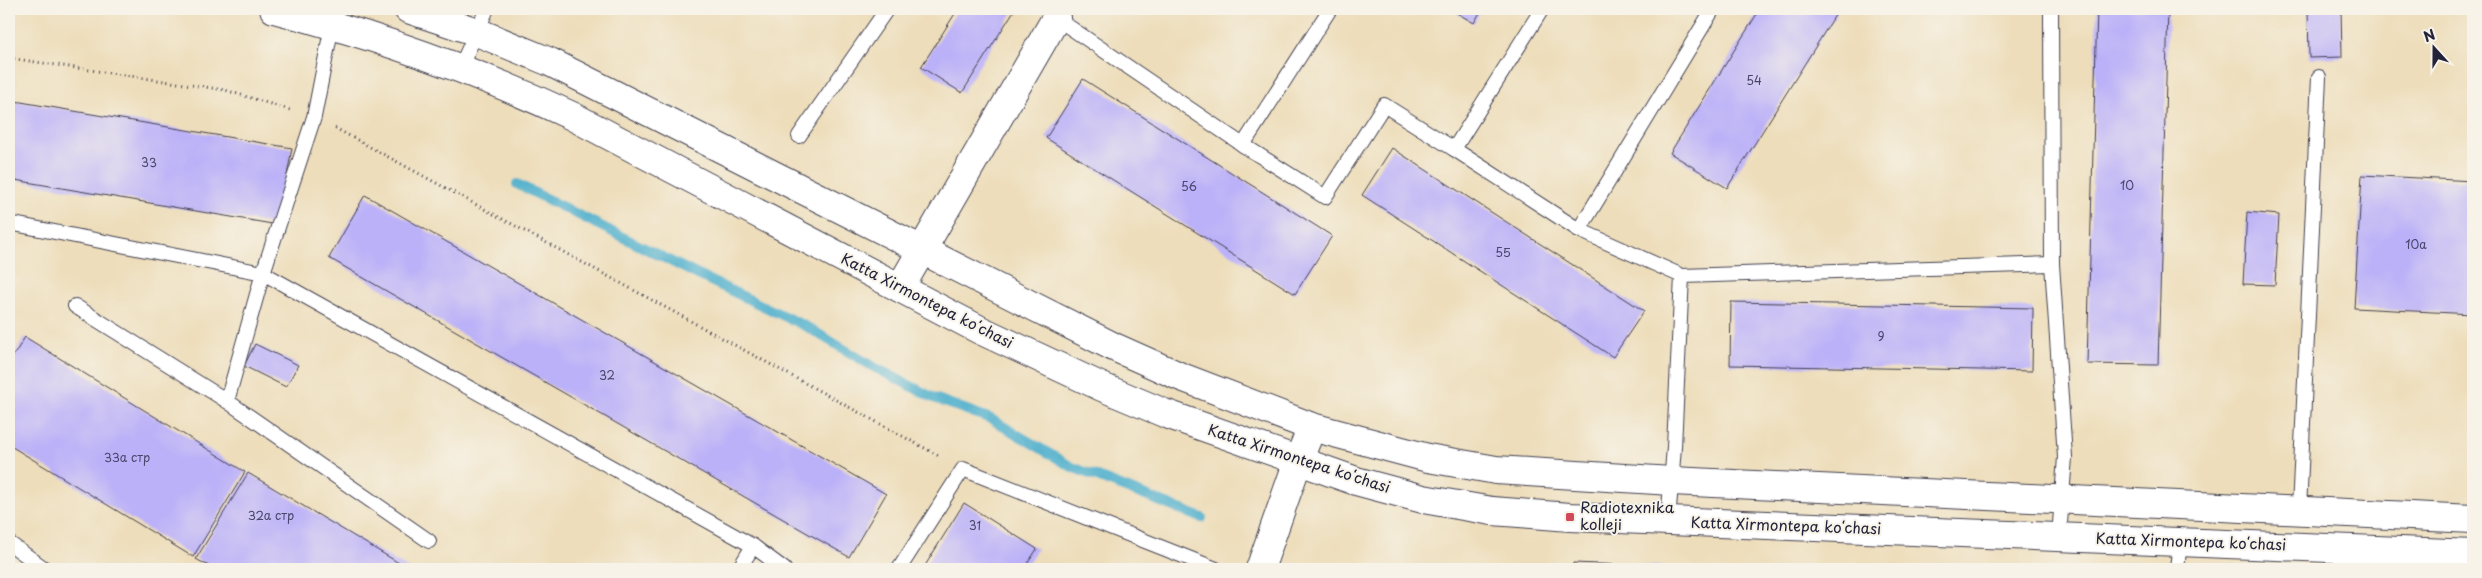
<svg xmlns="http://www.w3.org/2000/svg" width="2482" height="578" viewBox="0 0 2482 578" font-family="'Playpen Sans',sans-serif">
<rect width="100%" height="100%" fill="#f7f3e8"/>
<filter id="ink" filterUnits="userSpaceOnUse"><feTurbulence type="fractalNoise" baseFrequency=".02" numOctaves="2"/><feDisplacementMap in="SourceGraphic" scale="10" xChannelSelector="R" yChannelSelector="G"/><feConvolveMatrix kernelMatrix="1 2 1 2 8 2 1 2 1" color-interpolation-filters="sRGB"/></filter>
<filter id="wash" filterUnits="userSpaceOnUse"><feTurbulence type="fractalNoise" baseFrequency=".0096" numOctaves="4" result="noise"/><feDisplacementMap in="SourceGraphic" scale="20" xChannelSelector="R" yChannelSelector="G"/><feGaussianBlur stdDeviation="1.12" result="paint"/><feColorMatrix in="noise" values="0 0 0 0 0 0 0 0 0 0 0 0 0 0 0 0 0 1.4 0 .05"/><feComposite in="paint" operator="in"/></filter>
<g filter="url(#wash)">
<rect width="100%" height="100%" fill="#edddba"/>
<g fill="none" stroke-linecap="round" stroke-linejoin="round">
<!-- stream -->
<polyline stroke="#4dafcc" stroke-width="10" points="517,184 696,274 807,327 872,366 934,398 991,419 1072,467 1202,518"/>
</g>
<g id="blocks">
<!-- building -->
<g fill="#bbb1f8">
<polygon points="958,9 1015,9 962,93 921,67"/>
<polygon points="1450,9 1482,9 1474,23"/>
<polygon points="1760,9 1839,9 1727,188 1670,153"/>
<polygon points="2097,9 2168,9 2158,365 2087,364"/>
<polygon points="2308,9 2341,9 2342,57 2309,58"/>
<polygon points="1083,79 1332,236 1295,294 1046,138"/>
<polygon points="9,100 292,148 278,225 9,179"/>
<polygon points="1392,148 1644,311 1613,357 1362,195"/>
<polygon points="2362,175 2473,181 2473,314 2354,308"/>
<polygon points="365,195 886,494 849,557 329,258"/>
<polygon points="2247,212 2279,215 2275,285 2243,284"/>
<polygon points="1731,302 2033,308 2032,371 1730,365"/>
<polygon points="25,337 245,472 193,557 9,445 9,363"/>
<polygon points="255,344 298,365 286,387 244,366"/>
<polygon points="248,473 409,569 214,569 196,559"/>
<polygon points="964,503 1037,549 1024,569 923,569"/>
<polygon points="1573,563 1677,567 1677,569 1573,569"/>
</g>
</g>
</g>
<g filter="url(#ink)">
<use href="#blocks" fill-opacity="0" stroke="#403e4e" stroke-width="1"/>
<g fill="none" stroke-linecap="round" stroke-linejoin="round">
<!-- service casing -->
<g stroke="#403e4e" stroke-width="16">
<g id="service">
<polyline points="1542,9 1454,149 1579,230 1682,276 1674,447 1668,521"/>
<polyline points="2051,9 2052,264 2065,457 2059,537"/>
<polyline points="1059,14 1056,18 1243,145 1325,197 1384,105 1454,149"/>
<polyline points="460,68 487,9"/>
<polyline points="799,136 887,9"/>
<polyline points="1243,145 1330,9"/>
<polyline points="9,223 263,273 314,117 332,25"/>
<polyline points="1579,230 1713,9"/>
<polyline points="1682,276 2052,264"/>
<polyline points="75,306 227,401 429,541"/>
<polyline points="227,401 263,273 753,546 784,569"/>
<polyline points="2299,510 2319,77"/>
<polyline points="9,543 45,569"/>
<polyline points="739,569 753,546"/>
<polyline points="899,569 963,469 1216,569"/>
<polyline points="2177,569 2180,542"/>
</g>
</g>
<!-- minor casing -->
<g stroke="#403e4e" stroke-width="30">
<g id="minor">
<polyline points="900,288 1056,18"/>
<polyline points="1260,569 1298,461 1312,427"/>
</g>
</g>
<!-- secondary casing -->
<g stroke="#403e4e" stroke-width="30">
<g id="secondary">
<path d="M274,9c103,27 202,62 298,107l408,214 122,57 62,26 192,68 67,18 69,12 78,6 903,37"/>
<polyline points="408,9 477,32 550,62 1114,347 1179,376 1312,427 1428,458 1496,470 1672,481 2473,519"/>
</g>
</g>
<!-- path -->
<g stroke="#403e4e" stroke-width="3" stroke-dasharray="1 4" stroke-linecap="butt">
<polyline points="9,58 225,90 290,110"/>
<polyline points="335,128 941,457"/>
</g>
<!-- service -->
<use href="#service" stroke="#fff" stroke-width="14"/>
<!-- minor -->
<use href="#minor" stroke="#fff" stroke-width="28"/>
<!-- secondary -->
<use href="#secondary" stroke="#fff" stroke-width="28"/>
</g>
</g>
<!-- markers -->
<rect fill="#d1495b" stroke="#f7f3e8" stroke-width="2" x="1565" y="512" width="10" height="10" rx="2.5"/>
<g text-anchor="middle" stroke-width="4" stroke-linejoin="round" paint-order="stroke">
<!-- number labels -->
<g font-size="12" fill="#48466a">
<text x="1754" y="85">54</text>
<text x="149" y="167">33</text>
<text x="2127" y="190">10</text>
<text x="1189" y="191">56</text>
<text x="2416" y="249">10a</text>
<text x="1503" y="257">55</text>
<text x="1881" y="341">9</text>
<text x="607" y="380">32</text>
<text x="127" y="462">33a cтр</text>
<text x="271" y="520">32a cтр</text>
<text x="975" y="530">31</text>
</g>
<!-- street labels -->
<g font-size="15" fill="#22223b" stroke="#f7f3e8">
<text transform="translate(927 301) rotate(27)" y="5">Katta Xirmontepa koʻchasi</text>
<text transform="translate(1299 459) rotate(18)" y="5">Katta Xirmontepa koʻchasi</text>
<text transform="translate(1786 526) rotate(2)" y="5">Katta Xirmontepa koʻchasi</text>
<text transform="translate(2191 542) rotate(2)" y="5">Katta Xirmontepa koʻchasi</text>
</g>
<!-- poi labels -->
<g font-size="15" fill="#22223b" stroke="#f7f3e8" text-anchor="start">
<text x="1580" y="513">Radiotexnika<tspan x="1580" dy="17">kolleji</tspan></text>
</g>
</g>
<!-- margin -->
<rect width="2482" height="578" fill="none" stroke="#f7f3e8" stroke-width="30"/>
<!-- north arrow -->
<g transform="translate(2434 48) rotate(339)" stroke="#f7f3e8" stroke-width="4" paint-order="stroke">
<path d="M0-4L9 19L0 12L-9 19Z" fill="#22223b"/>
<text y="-8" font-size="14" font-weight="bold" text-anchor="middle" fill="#22223b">N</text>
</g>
</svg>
